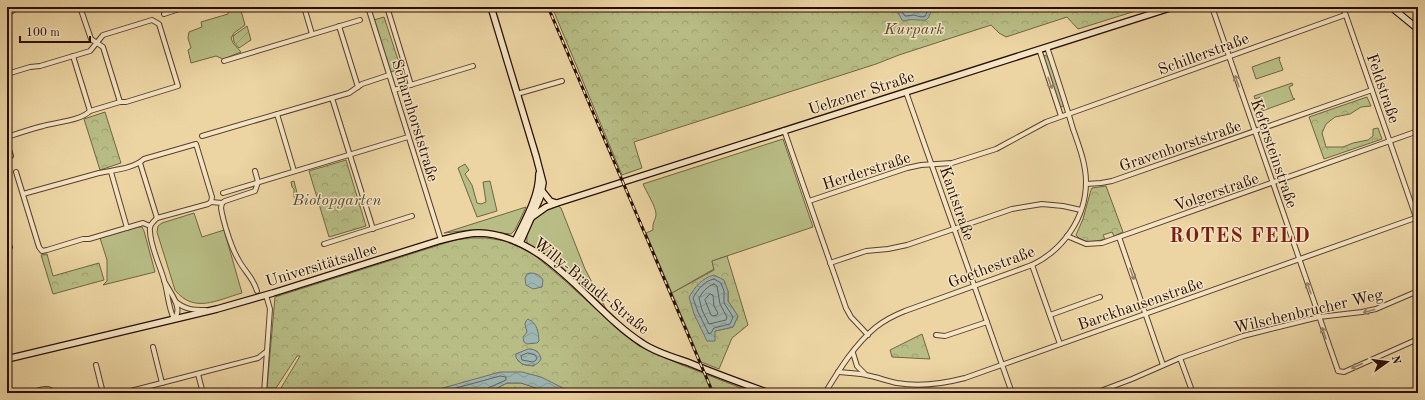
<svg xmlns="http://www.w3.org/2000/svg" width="1425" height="400" viewBox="0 0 1425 400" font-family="'Old Standard TT',serif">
<defs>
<pattern id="forest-crowns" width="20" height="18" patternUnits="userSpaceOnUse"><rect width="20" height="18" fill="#b8bd85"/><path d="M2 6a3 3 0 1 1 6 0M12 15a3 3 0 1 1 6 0" fill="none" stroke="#9ea171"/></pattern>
<pattern id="wetland-marsh" width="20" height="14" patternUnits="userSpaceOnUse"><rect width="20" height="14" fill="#b8bd85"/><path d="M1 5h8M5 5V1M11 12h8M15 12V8" fill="none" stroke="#9ea171"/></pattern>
<pattern id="garden-furrows" width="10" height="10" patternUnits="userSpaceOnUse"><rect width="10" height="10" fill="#b8bd85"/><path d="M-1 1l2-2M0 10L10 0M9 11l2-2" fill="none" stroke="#9ea171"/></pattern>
<pattern id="water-waves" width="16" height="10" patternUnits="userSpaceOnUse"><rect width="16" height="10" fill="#9eb6b2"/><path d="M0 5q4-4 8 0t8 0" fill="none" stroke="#889b97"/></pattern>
</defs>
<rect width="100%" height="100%" fill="#ecd5a3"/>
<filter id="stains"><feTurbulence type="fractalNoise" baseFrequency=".005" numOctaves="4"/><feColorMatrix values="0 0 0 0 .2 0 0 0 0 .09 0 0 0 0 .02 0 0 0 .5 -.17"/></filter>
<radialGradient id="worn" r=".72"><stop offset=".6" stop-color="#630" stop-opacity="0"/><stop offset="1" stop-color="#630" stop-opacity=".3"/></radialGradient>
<!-- grass -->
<g fill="#b8bd85" stroke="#706544">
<polygon points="229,7 240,7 245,25 234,33 231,38 233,43 241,52 223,59 216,56 191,63 188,50 191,48 188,38 189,32 202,27 201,22 228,14"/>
<polygon points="1280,57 1280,58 1279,59 1283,70 1256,79 1252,67"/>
<polygon points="1292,83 1293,85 1289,87 1293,98 1295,99 1262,111 1261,109 1265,107 1261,97 1255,99 1254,96"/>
<path d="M783,139l30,88 -101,34 2,8 -42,24 -26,-60 7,-3c-1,-8 3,-10 3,-16 0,-7 -10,-23 -13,-30z"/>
<polygon points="465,164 469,170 465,174 472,185 477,203 481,204 486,202 483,182 490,181 497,211 477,217 458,168"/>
<polygon points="294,181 299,201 295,202 294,196 294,189 292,187 291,182"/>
<path d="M557,205l4,3 24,61 21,40 -55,-50 -24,-16c-2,-22 12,-31 30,-38z"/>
<polygon points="526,207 515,230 511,234 470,230 444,233"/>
<path d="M194,213l8,24 22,-7 18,63c-25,7 -48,21 -67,-3l-18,-58 1,-6 4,-3z"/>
<polygon points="138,227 142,227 144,231 155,272 103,285 107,281 107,260 100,238"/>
<polygon points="319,266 322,270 304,275 306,270"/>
</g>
<!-- forest -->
<g fill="url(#forest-crowns)" stroke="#706544" fill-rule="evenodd">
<polygon points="552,7 1141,7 1142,9 1078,29 1067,17 1006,37 999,33 991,25 899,55 876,64 634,142 642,168 622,175"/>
<polygon points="384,17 401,69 390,72 374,20"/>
<polygon points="1045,55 1048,57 1064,104 1063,106 1061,107 1059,107 1043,58"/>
<polygon points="1367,97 1371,106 1361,107 1350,114 1335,117 1326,124 1322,133 1326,147 1343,147 1353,143 1368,140 1373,136 1373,129 1378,128 1382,139 1324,159 1309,117"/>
<polygon points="105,112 121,163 100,170 84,119"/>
<polygon points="346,160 366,226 329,237 309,171"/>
<path d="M1106,186l17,46 -9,4 -2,-4 -9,3 2,4c-10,3 -22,5 -29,-4l7,-16 8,-29 1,-2z"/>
<path d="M470,238h17l18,3 15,6 12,6 31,26 58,53 18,14 38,17 77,30h-476l22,-37h-3l-21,32h-9l8,-91 180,-57zM531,349l7,3 -4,14c-9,-1 -17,-1 -18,-12z"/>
<polygon points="47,254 53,276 99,263 104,280 53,294 41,255"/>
<path d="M727,256l21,69 -16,13 -13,31 -18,-7 -29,-69 42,-23 -2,-9zM728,291v10l10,15 -5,11 -18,4z"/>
<polygon points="922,334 930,359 892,357 890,350"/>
</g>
<!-- wetland -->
<polygon fill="url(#wetland-marsh)" stroke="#706544" points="507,383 521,383 551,393 500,393 503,391 499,387"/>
<!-- garden -->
<polygon fill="url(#garden-furrows)" stroke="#706544" points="247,26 251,40 239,48 234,42 233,36"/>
<!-- water -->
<g fill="url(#water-waves)" stroke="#6f726c">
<path d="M895,7l19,2 8,-2h13l-4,4 -2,6 -3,3c-8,1 -13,-2 -22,1l-2,-1z"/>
<path d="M530,273c6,0 10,2 13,7l-1,7 -9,2 -7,-4 -1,-7 2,-4z"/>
<path d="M714,275l10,5 4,11v10l10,15 -5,11 -18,4v10h-8l-13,-27 -5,-17c6,-10 13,-19 25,-22z"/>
<path d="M528,319c10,5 10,12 11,22l-2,2 -10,1 -3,-2 -1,-5 4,-5 -2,-8 1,-3z"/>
<path d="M528,349c7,0 12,3 13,10 -4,8 -11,7 -19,5l-6,-6v-4z"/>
<polygon points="500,372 522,372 541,377 573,393 551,393 521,383 507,383 487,393 425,393"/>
</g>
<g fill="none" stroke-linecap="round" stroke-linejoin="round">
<!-- shore -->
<g stroke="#64625b" stroke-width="1">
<polyline points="899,7 905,16 914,15 921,17 925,16 930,7"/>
<path d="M714,279l7,4 3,8v12l9,14 -3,7 -16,4 -3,5 -2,1 -11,-22 -5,-14c5,-9 11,-17 21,-19z"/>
<path d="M714,284l3,2 3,18 7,13 -1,3 -17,4 -7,-14 -3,-12c3,-5 8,-12 15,-14z"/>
<polygon points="710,294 713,295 714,306 718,313 717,315 713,316 711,315 705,300"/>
<polygon points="528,353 535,355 537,358 536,360 533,362 522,360 521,356"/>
<polyline points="438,393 500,376 506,377 506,380 488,388 486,393"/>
</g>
<!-- street casing -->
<g stroke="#5a3f2c" stroke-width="6">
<g id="street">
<polyline points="80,7 91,39 103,47 120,102"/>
<polyline points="304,7 312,34"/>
<polyline points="368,7 441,240"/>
<polyline points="387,7 411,85"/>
<polyline points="1212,7 1337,368 1338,371 1344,372 1418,339"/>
<polyline points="1343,7 1418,223"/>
<polyline points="7,14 19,7"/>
<polyline points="164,14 185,7"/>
<polyline points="339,26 358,87"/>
<polyline points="1039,49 1061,116"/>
<polyline points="73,56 90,111"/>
<polyline points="224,61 360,20"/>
<path d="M7,74l23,-7 10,-1 50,-15 13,-16 49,-15 7,4 19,62 -52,16h-6l-30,9c-10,10 -34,11 -47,15 -12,3 -24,7 -36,11"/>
<polyline points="394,90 473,66"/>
<polyline points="906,92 1012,393"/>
<polyline points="517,94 562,81"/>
<polyline points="332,98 373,229"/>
<polyline points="277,114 294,171"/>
<polyline points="784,130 846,308 851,317 868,335"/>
<polyline points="202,136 349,93 362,84 389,75"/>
<polyline points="7,143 11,156"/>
<polyline points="140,163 157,218"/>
<path d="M255,171l3,11 -3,9 -30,10 -3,2 -1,5c2,13 10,39 17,51 6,12 15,18 19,32"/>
<polyline points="16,172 39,247 42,251 47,250 83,239 89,239 143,223 150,226"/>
<polyline points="111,172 127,228"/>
<polyline points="1086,184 1101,183 1112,181 1372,90"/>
<polyline points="223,193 408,137"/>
<path d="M23,194l76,-21c14,-3 34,-4 45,-14l52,-15 16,53 -1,5 -3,2 -51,14c-4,4 -8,7 -7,13 0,14 10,35 14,49 4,13 4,27 10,39 10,-10 -4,-27 -10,-38"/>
<polyline points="809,201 907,168 921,165 952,163 996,149 1046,122 1345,15"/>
<polyline points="211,202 222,203"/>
<polyline points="1067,236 1086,244 1102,243 1418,131"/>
<polyline points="1119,237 1163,365"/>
<polyline points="324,244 412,216"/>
<polyline points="7,248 10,247"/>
<polyline points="830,263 866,251 888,249 907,245 1012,209 1042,204 1063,206 1081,210"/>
<polyline points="1032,265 1060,344"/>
<path d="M175,301c10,9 19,9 31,9"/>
<polyline points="1050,315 1100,297"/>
<polyline points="936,335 945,336 987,322"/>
<polyline points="153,347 162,383"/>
<polyline points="853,353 857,366 865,374"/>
<polyline points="1180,358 1191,388"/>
<polyline points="96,365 103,393"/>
<path d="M838,372c10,1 19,1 28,3 11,2 21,6 31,8 23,4 45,1 68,-5l453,-161"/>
<polyline points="198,374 203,393"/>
<path d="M31,393c8,-3 17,-7 24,0"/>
<polyline points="123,393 258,358 267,351"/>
<polyline points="264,393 270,309 266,295"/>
<path d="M825,393c14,-23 30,-49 51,-66 9,-7 19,-12 29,-16l127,-46c31,-15 54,-47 54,-83 0,-18 -7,-36 -13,-53 -8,-28 -17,-55 -26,-82"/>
<polyline points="1095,393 1132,379 1180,358 1243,336 1319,317 1362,312 1376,309 1418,291"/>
</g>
</g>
<!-- secondary casing -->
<g stroke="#290d04" stroke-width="8">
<g id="secondary">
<polyline points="491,7 536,156 543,183 540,198 520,243"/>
<polyline points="1391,7 1418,29"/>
<polyline points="542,191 550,201 556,203"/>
<polyline points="532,217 546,207 557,203 1173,7"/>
<path d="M515,241c10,-21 24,-44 24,-67"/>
<path d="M7,359l210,-50 56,-16 168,-53c13,-3 25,-7 38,-7 69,2 111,77 163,110 13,9 30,14 45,19 27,11 54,21 82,31"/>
<polyline points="1330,393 1358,393"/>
</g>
</g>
<!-- street -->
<use href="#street" stroke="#f3e4c3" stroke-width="4"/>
<!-- secondary -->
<use href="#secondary" stroke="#f3e4c3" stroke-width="5.5"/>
<!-- rail casing -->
<g stroke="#290d04" stroke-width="3">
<polyline id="rail" points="548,7 713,393"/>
</g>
<!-- rail -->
<use href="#rail" stroke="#f3e4c3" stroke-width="1.5" stroke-dasharray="4.5" stroke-linecap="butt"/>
</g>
<!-- one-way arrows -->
<defs><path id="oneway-shaft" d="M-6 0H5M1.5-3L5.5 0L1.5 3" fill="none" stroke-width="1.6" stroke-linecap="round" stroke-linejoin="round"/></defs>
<g stroke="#98836d">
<use href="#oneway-shaft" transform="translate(1237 81) rotate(-109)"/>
<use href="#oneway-shaft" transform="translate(1050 83) rotate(71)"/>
<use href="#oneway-shaft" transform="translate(1132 274) rotate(71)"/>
<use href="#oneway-shaft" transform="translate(1309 288) rotate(-109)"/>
<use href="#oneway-shaft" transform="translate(1369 311) rotate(165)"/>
<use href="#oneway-shaft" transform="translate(1324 333) rotate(-109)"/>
<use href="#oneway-shaft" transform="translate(1357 366) rotate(156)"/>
</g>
<g text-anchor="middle" stroke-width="3" stroke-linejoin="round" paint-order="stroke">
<!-- park labels -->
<g font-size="16" font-style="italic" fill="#5b4b31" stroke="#f3e4c3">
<text x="914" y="34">Kurpark</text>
<text x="337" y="205">Biotopgarten</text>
</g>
<!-- street labels -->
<g font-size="16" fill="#290d04" stroke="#f3e4c3">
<text transform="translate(1203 53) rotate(-20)" y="6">Schillerstraße</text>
<text transform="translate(1384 88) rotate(71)" y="6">Feldstraße</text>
<text transform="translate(861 92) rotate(-18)" y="6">Uelzener Straße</text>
<text transform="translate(416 120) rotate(73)" y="6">Scharnhorststraße</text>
<text transform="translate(1180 145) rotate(-19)" y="6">Gravenhorststraße</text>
<text transform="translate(1275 153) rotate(71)" y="6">Kefersteinstraße</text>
<text transform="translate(866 170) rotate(-18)" y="6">Herderstraße</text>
<text transform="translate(1216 191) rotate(-19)" y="6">Volgerstraße</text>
<text transform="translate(958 203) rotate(71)" y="6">Kantstraße</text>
<text transform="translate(321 264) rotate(-17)" y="6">Universitätsallee</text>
<text transform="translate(991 266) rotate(-21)" y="6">Goethestraße</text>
<text transform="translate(592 285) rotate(39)" y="6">Willy-Brandt-Straße</text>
<text transform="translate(1140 303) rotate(-19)" y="6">Barckhausenstraße</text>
<text transform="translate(1308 310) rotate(-13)" y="6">Wilschenbrucher Weg</text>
</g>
<!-- district labels -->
<g font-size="20" font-weight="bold" letter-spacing="1" fill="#7a1f14" stroke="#f3e4c3">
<text x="1240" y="242">ROTES FELD</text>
</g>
</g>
<!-- margin -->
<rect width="1425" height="400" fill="none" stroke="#ecd5a3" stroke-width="24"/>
<rect x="8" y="8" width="1409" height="384" fill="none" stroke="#290d04" stroke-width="2"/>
<rect x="12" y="12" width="1401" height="376" fill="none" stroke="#290d04"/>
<!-- north arrow -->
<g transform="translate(1387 362) rotate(76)" stroke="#f3e4c3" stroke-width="3" paint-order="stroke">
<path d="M0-3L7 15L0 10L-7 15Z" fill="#290d04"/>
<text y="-6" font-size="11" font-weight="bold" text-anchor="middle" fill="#290d04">N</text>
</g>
<!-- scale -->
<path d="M20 36v6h70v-6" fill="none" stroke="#290d04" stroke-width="2"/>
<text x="26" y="36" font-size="12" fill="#290d04" stroke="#f3e4c3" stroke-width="3" paint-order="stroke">100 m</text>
<rect width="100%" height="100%" filter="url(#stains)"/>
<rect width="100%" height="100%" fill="url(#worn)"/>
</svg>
